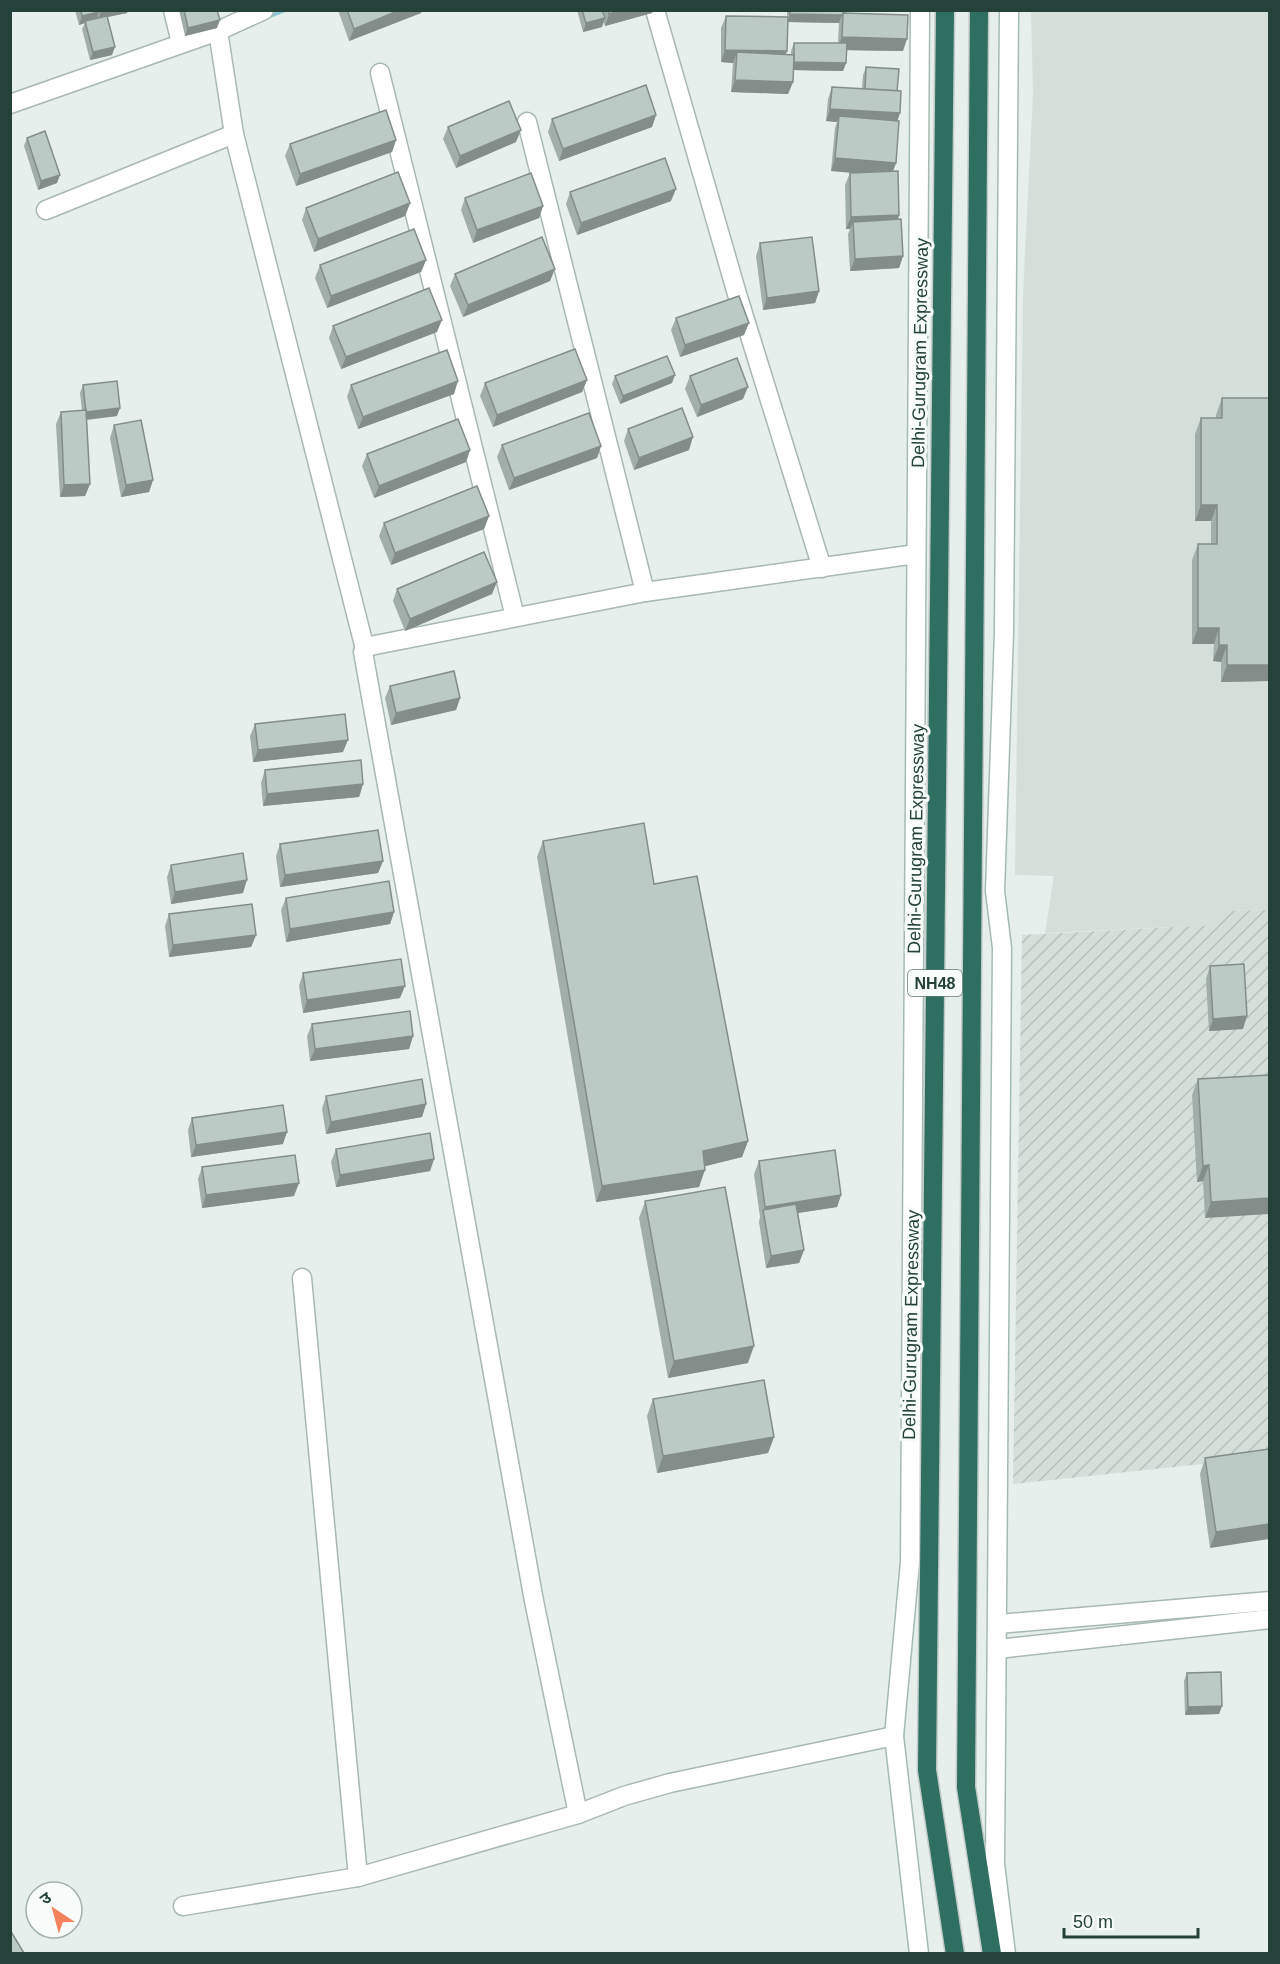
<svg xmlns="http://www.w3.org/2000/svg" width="1280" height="1964" viewBox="0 0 1280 1964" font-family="Helvetica,'Noto Sans Devanagari',sans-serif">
<defs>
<pattern id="industrial-furrows" width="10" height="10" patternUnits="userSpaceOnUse" patternTransform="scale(1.5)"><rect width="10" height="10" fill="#d4dfda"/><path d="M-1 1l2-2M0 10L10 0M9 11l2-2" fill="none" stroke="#b6c1bc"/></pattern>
</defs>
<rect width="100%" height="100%" fill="#e6efeb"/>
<!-- built -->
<polygon fill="#d4dfda" points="1031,11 1269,11 1269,910 1219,911 1213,925 1045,933 1054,876 1015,875 1023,294 1033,94"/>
<!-- industrial -->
<polygon fill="url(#industrial-furrows)" points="1269,910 1269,1454 1203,1464 1013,1484 1022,935 1213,925 1219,911"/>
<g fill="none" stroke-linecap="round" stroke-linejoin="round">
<!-- stream -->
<polyline stroke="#8ec9d4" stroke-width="5" points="266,17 284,10"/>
<!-- street casing -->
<g stroke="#a8b8b2" stroke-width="21">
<g id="street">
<polyline points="173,10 181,43"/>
<polyline points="655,10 737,294 822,568"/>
<polyline points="218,31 234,134 365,649"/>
<polyline points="380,73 515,617"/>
<polyline points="10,104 218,31 264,10"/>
<polyline points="527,122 645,592"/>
<polyline points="46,210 234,134"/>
<polyline points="302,1278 358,1877"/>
<polyline points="998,1624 1270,1601"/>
<polyline points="998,1649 1270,1619"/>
<polyline points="578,1814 534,1601 363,652 370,646 645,592 916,554"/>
<polyline points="183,1906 358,1877 578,1814 624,1796 670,1783 894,1736"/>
</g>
</g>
<!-- secondary casing -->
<g stroke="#a4bbb3" stroke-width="21">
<g id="secondary">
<polyline points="919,1954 894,1736 910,1562 920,10"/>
<polyline points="1006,1954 995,1864 1002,948 995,891 1004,632 1009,10"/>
</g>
</g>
<!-- highway casing -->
<g stroke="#c2cac8" stroke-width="21">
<g id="highway">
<polyline points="945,10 927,1770 955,1954"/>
<polyline points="979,10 966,1787 992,1954"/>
</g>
</g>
<!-- street -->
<use href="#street" stroke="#fff" stroke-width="18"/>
<!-- secondary -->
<use href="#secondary" stroke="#fff" stroke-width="18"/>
<!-- highway -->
<use href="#highway" stroke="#2f6f62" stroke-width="18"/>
</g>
<!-- wall -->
<g fill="#a1aea9" fill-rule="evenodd">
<polygon points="75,10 128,10 127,13 107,17 112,55 90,60 82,29 85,23 79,25"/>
<polygon points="179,10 217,10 217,28 185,36"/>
<polygon points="338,10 422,10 421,13 349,41"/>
<polygon points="577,10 653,10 652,13 605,26 603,21 602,27 583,32"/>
<path d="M787,10h58v3l58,38 -56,-1 -1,13 -3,8 -50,-1v12l-5,12 -57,-2 2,-29 -12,-1v-34l5,-12 61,1zM788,22l51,1 -1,20h-44l-3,8v4l-5,-1z"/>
<polygon points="866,67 897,91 896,163 893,171 899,215 898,219 903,256 899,268 850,271 848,234 850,229 846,229 845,185 850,173 854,173 831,171 835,128 837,122 826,121 828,99 832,87 862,89 863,75"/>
<polygon points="656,115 652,127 559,161 548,132 552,119"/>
<polygon points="448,127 516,142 456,168 443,139"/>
<polygon points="27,138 57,183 38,190 24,146"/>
<polygon points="396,140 392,152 296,186 285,156 290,144"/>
<polygon points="570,192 671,201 577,235 566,204"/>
<polygon points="465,198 543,206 539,218 473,243 461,210"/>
<polygon points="410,203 405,216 314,252 302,220 306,208"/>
<polygon points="760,243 819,291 815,303 763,310 756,256"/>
<polygon points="426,260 421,272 327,308 315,278 320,265"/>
<polygon points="455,274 550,281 463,317 450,286"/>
<polygon points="676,318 744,335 680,357 671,330"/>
<polygon points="333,326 437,332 341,369 329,338"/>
<polygon points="615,376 672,383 620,404 612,384"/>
<polygon points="690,376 743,399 697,417 685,389"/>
<polygon points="587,380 582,392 493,427 480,396 485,383"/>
<polygon points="83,385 117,416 87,420 90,484 85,496 60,497 56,424 61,412 82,411 80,393"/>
<polygon points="351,385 454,394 358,429 347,397"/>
<polygon points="1222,398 1269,398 1269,681 1221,682 1221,662 1213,661 1214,644 1192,644 1192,560 1198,544 1211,544 1211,521 1195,521 1195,434 1201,418 1216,418 1216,415"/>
<polygon points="114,425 153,480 149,492 121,497 110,438"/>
<polygon points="628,429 689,450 634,470 624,441"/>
<polygon points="502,445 601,446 597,458 509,490 497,457"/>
<polygon points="470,450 466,462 374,498 362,466 367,454"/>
<polygon points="489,516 484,529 391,565 379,536 384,523"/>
<polygon points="397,589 492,594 405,631 393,601"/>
<polygon points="390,686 460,698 456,710 391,725 385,698"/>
<polygon points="255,724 343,752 253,762 250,736"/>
<polygon points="265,770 363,784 359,797 263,806 261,783"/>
<polygon points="543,841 654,884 748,1141 742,1157 705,1166 699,1187 596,1202 537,857"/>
<polygon points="280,844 383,861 378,873 280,887 276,856"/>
<polygon points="171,865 243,893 171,904 167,877"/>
<polygon points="286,898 394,912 390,924 286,942 281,910"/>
<polygon points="169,914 256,935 251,947 169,957 165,926"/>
<polygon points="1210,966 1243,1029 1209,1031 1206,979"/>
<polygon points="303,973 400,998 303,1013 299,986"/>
<polygon points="312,1024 413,1036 409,1049 310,1061 307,1036"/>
<polygon points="1269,1075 1205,1218 1203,1181 1197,1182 1192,1095 1198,1079"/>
<polygon points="326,1096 426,1104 422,1117 326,1134 322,1109"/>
<polygon points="192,1118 283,1144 191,1157 188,1130"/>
<polygon points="336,1149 434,1159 430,1171 336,1187 331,1162"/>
<polygon points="759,1161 841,1195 837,1207 798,1213 804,1250 799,1263 766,1268 759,1222 760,1217 754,1174"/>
<polygon points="202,1167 294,1196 202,1208 198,1179"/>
<polygon points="645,1202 748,1363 668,1378 639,1218"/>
<polygon points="653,1399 774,1437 768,1453 657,1473 647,1416"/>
<polygon points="1269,1449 1210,1548 1200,1474 1205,1458"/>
<polygon points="1187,1673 1222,1706 1219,1714 1185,1715 1184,1681"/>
</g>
<!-- shaded-wall -->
<g fill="#838d89">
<polygon points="104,10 128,10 127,13 98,19 101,11"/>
<polygon points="400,10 422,10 421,13 349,41 354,29"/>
<polygon points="621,10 653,10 652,13 605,26 609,14"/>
<polygon points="99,12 96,20 85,21 85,23 79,25 82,16"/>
<polygon points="790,14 842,15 839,23 787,22"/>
<polygon points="605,18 602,27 583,32 586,23"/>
<polygon points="220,20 217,28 185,36 188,28"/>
<polygon points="842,37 907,39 903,51 837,50"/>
<polygon points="115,47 112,55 90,60 93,52"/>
<polygon points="725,50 787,51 783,63 737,52 733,63 721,62"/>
<polygon points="794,62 846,63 843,71 791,70"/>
<polygon points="735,80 793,82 788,94 731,92"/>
<polygon points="830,109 900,113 896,125 839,116 837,122 826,121"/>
<polygon points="656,115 652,127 559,161 563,149"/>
<polygon points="521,130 516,142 456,168 460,156"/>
<polygon points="396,140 392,152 296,186 300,174"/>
<polygon points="835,158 896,163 891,176 831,171"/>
<polygon points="60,175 57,183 38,190 41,181"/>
<polygon points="676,189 671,201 577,235 581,223"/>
<polygon points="410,203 405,216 314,252 318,239"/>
<polygon points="543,206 539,218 473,243 477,230"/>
<polygon points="899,215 895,228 853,222 850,229 846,229 851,217"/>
<polygon points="903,256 899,268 850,271 855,259"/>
<polygon points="426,260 421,272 327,308 331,296"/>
<polygon points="555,269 550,281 463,317 468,305"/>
<polygon points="819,291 815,303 763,310 767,298"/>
<polygon points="442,320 437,332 341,369 346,357"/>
<polygon points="749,323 744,335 680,357 685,345"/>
<polygon points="675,375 672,383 620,404 623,396"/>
<polygon points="587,380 582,392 493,427 497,415"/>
<polygon points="458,381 454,394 358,429 363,417"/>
<polygon points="748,387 743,399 697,417 701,405"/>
<polygon points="120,408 117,416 83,420 86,412"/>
<polygon points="693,437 689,450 634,470 639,458"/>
<polygon points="601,446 597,458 509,490 514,478"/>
<polygon points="470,450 466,462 374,498 379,486"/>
<polygon points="153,480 149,492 121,497 126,485"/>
<polygon points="90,484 85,496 60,497 64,485"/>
<polygon points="1201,505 1217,505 1211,521 1195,521"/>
<polygon points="489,516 484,529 391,565 395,553"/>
<polygon points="497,582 492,594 405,631 410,619"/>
<polygon points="1198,628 1219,628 1214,644 1192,644"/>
<polygon points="1219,645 1227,645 1221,662 1213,661"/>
<polygon points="1227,665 1269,665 1269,681 1221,682"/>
<polygon points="460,698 456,710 391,725 396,713"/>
<polygon points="348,740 343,752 253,762 258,750"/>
<polygon points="363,784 359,797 263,806 267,794"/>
<polygon points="383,861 378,873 280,887 285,875"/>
<polygon points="247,880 243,893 171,904 175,892"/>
<polygon points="394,912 390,924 286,942 290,929"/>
<polygon points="256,935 251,947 169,957 173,945"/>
<polygon points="405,986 400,998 303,1013 307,1000"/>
<polygon points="1247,1016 1243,1029 1209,1031 1213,1019"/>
<polygon points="413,1036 409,1049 310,1061 315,1049"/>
<polygon points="426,1104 422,1117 326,1134 331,1122"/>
<polygon points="287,1132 283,1144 191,1157 196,1145"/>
<polygon points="748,1141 742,1157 698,1168 703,1151"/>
<polygon points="434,1159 430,1171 336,1187 340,1175"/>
<polygon points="1209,1165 1203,1181 1197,1182 1203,1166"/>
<polygon points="705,1170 699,1187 596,1202 602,1186"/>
<polygon points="299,1183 294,1196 202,1208 206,1195"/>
<polygon points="841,1195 837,1207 765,1218 763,1211 765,1207"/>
<polygon points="1269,1198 1269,1214 1205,1218 1211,1202"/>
<polygon points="804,1250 799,1263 766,1268 771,1256"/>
<polygon points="754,1346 748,1363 668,1378 674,1361"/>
<polygon points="774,1437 768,1453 657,1473 663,1456"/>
<polygon points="1269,1524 1269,1539 1210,1548 1216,1532"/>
<polygon points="1222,1706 1219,1714 1185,1715 1188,1707"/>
</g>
<!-- building -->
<g fill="#bbcac4" stroke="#838d89" stroke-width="1.5">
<polygon points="81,10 99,10 99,12 82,16"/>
<polygon points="184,10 217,10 220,20 188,28"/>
<polygon points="347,10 400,10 354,29"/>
<polygon points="582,10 602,10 605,18 586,23"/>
<polygon points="608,10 621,10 609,14"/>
<polygon points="790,10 845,10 845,13 843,13 843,15 790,14"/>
<polygon points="843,13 908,15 907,39 842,37"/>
<polygon points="107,16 115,47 93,52 85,21"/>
<polygon points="726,16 788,17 787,51 725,50"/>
<polygon points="794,43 847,43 846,63 794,62"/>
<polygon points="737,52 794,55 793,82 735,80"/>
<polygon points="866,67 899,69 897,91 865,89"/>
<polygon points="646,85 656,115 563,149 552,119"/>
<polygon points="832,87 901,91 900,113 830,109"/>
<polygon points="509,101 521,130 460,156 448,127"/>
<polygon points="386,110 396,140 300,174 290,144"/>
<polygon points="839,116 899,121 896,163 835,158"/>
<polygon points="45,131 60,175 41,181 27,138"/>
<polygon points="665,158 676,189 581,223 570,192"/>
<polygon points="898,171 899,215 851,217 850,173"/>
<polygon points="398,172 410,203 318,239 306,208"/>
<polygon points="531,173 543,206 477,230 465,198"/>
<polygon points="901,219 903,256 855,259 853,222"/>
<polygon points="414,229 426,260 331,296 320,265"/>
<polygon points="542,237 555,269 468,305 455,274"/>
<polygon points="812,237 819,291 767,298 760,243"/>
<polygon points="429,288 442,320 346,357 333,326"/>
<polygon points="739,296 749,323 685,345 676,318"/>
<polygon points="575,349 587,380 497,415 485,383"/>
<polygon points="447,350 458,381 363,417 351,385"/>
<polygon points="667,356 675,375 623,396 615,376"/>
<polygon points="737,358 748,387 701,405 690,376"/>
<polygon points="117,381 120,408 86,412 83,385"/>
<polygon points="1222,398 1269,398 1269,665 1227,665 1227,645 1219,645 1219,628 1198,628 1198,544 1217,544 1217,505 1201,505 1201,418 1222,418"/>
<polygon points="682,408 693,437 639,458 628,429"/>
<polygon points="86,410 90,484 64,485 61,412"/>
<polygon points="589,413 601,446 514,478 502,445"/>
<polygon points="458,419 470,450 379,486 367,454"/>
<polygon points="141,420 153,480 126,485 114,425"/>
<polygon points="477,486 489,516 395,553 384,523"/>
<polygon points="484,552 497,582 410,619 397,589"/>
<polygon points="454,671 460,698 396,713 390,686"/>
<polygon points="345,714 348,740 258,750 255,724"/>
<polygon points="361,760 363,784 267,794 265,770"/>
<polygon points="644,823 654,884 697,876 748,1141 703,1151 705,1170 602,1186 543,841"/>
<polygon points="378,830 383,861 285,875 280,844"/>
<polygon points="243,853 247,880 175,892 171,865"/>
<polygon points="389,881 394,912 290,929 286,898"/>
<polygon points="252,904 256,935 173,945 169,914"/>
<polygon points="401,959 405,986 307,1000 303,973"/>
<polygon points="1244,964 1247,1016 1213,1019 1210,966"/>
<polygon points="410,1011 413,1036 315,1049 312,1024"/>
<polygon points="1269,1075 1269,1198 1211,1202 1209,1165 1203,1166 1198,1079"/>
<polygon points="422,1079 426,1104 331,1122 326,1096"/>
<polygon points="283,1105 287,1132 196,1145 192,1118"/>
<polygon points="430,1133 434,1159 340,1175 336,1149"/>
<polygon points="835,1150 841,1195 765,1207 759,1161"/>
<polygon points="295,1155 299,1183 206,1195 202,1167"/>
<polygon points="725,1187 754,1346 674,1361 645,1201"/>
<polygon points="796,1204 804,1250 771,1256 763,1210"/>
<polygon points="764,1380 774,1437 663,1456 653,1399"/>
<polygon points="1269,1449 1269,1524 1216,1532 1205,1458"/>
<polygon points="1221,1672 1222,1706 1188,1707 1187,1673"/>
<polygon points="10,1930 24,1953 10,1953"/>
</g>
<g text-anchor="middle" stroke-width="6" stroke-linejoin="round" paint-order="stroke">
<!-- shield labels -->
<rect fill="#f7fbf9" stroke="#637a73" stroke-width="1.5" x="908" y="970" width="54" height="26" rx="4.5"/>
<g font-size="16" font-weight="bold" fill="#24423a">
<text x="935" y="989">NH48</text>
</g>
<!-- street labels -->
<g font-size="18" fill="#24423a" stroke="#f7fbf9">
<text transform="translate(920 353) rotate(-89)" y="6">Delhi-Gurugram Expressway</text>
<text transform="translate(916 839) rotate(-89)" y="6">Delhi-Gurugram Expressway</text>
<text transform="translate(911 1325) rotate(-89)" y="6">Delhi-Gurugram Expressway</text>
</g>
</g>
<!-- border -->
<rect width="1280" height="1964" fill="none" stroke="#24423a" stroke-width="24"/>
<!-- north arrow -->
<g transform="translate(54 1910) rotate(324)"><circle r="28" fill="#f7fbf9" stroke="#a3b1ad" stroke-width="1.5"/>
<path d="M0-4.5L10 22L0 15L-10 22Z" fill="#f4845f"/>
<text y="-9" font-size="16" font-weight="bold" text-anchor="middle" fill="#24423a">उ</text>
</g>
<!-- scale -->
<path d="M1064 1928v9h134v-9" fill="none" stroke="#24423a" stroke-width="3"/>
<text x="1073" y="1928" font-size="18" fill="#24423a" stroke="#f7fbf9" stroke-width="4.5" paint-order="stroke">50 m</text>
</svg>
